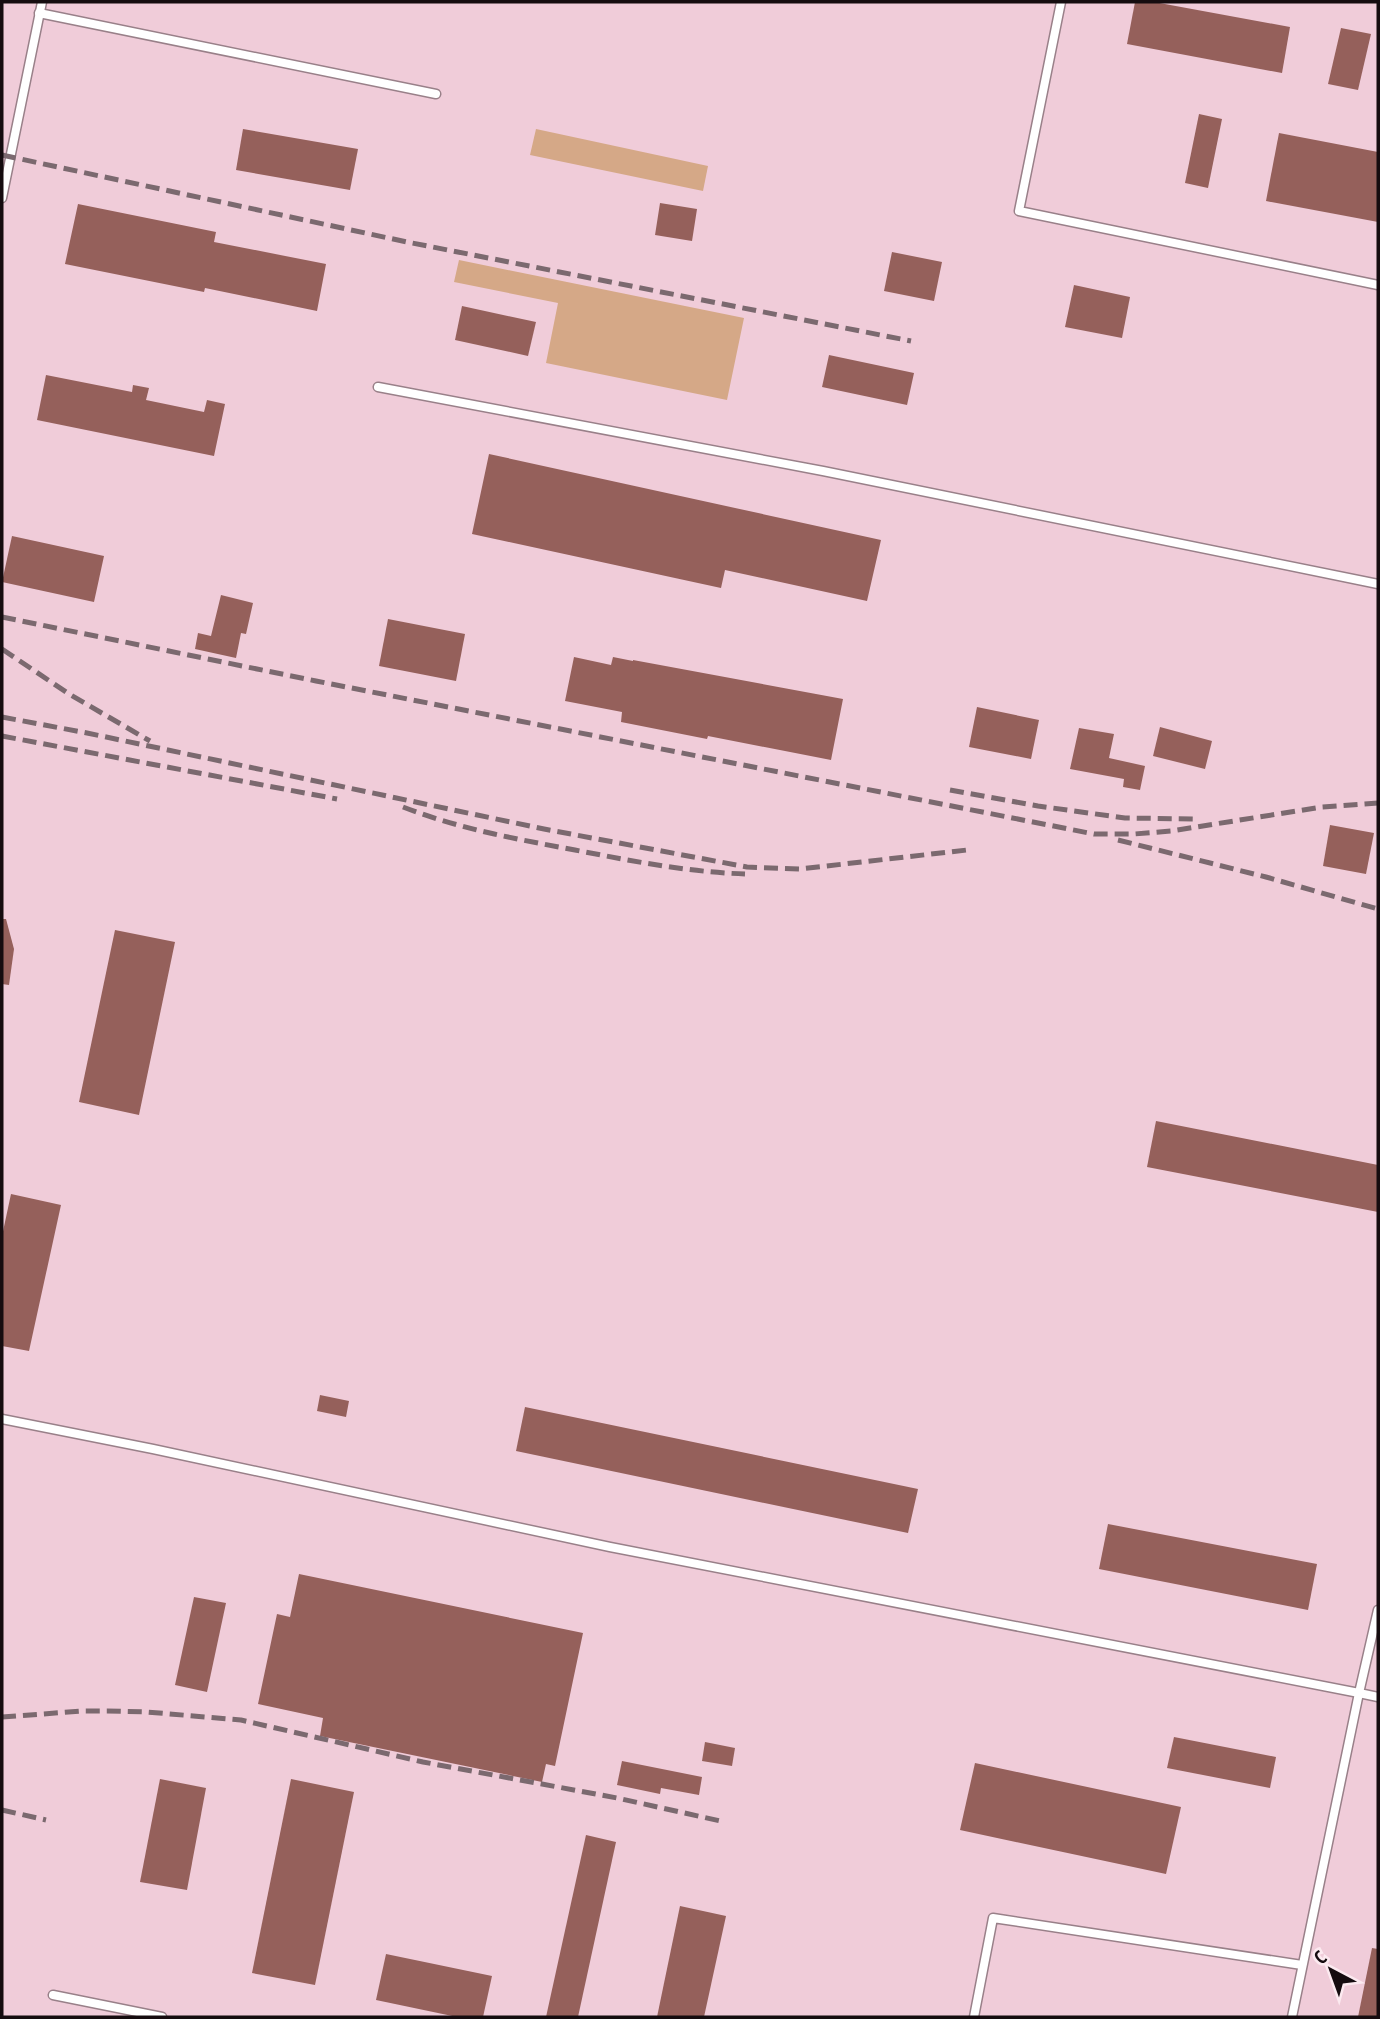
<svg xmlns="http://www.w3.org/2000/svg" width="1380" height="2019" viewBox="0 0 1380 2019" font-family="'PT Sans Narrow',sans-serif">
<rect width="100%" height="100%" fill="#f6dae4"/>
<!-- built -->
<rect fill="#f0ccd9" x="2" y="2" width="1376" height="2015"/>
<!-- forest -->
<g fill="#d5a887">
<polygon points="536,129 708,166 703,191 530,155"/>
<polygon points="459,260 744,318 727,400 546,363 558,303 454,282"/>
</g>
<!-- building -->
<g fill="#95605b">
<polygon points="1135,2 1154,2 1290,27 1282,73 1127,44"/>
<polygon points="1341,28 1371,34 1358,90 1328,84"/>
<polygon points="1199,114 1222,119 1208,188 1185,183"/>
<polygon points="243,129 358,149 350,190 236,170"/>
<polygon points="1279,133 1378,152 1378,222 1266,201"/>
<polygon points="660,203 697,209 692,241 655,235"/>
<polygon points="78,204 216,232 214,242 326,264 317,311 205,288 204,292 65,264"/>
<polygon points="892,252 942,262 934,301 884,291"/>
<polygon points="1074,285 1130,297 1122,338 1065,327"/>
<polygon points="462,306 536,322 528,356 455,340"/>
<polygon points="829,355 914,373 907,405 822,387"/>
<polygon points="46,375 132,392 133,385 149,388 146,400 204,412 207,400 225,404 214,456 37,420"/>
<polygon points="489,454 881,540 867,601 725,570 721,588 472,534"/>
<polygon points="12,536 104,556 94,602 2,582"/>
<polygon points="221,595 253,603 246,634 241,633 236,658 195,649 198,633 211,636"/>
<polygon points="388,619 465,634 456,681 379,666"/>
<polygon points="574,657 611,665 613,657 633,661 633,660 843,699 831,760 708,736 707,739 621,722 622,712 565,701"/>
<polygon points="977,707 1039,720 1031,759 969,747"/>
<polygon points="1160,727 1212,741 1205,769 1153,756"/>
<polygon points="1079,728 1114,734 1109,758 1145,766 1140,790 1123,787 1124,779 1070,769"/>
<polygon points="1330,825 1374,833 1366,874 1323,866"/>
<polygon points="2,919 6,919 14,949 9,985 2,984"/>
<polygon points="115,930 175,942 139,1115 79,1102"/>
<polygon points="1156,1121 1378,1165 1378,1212 1147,1167"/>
<polygon points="11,1194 61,1205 29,1351 2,1346 2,1236"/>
<polygon points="320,1395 349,1401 346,1417 317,1411"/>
<polygon points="525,1407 918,1489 908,1533 516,1451"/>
<polygon points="1108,1524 1317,1564 1308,1610 1099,1569"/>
<polygon points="299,1574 583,1633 555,1766 546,1764 542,1782 320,1736 323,1718 258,1704 277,1614 290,1617"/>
<polygon points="194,1597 226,1603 207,1692 175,1685"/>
<polygon points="1174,1737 1276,1757 1270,1788 1167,1768"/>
<polygon points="705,1742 735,1748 732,1766 702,1761"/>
<polygon points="622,1761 702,1777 699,1795 661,1788 660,1794 617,1785"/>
<polygon points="975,1763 1181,1807 1166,1874 960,1830"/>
<polygon points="160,1779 206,1788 187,1890 140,1882"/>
<polygon points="291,1779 354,1792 315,1985 252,1973"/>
<polygon points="586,1835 616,1842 578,2017 546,2017"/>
<polygon points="680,1906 726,1916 704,2017 657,2017"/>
<polygon points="1372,1948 1378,1949 1378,2017 1358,2017"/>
<polygon points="386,1954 492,1976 483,2017 457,2017 376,2000"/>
</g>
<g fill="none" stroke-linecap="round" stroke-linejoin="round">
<!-- lane casing -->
<g stroke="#998089" stroke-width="11">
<g id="lane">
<polyline points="1061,2 1019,211 1378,285"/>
<polyline points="39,13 436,94"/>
<polyline points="2,198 42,2"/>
<polyline points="378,387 823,471 1378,584"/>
<polyline points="2,1419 153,1449 610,1547 1359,1693 1292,2017"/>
<polyline points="1378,1610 1359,1693 1378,1697"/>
<polyline points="53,1995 162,2017"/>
<polyline points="974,2017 993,1918 1302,1965"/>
</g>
</g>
<!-- lane -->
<use href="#lane" stroke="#fff" stroke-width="8"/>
<!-- rail -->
<g stroke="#7b696f" stroke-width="5" stroke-dasharray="14 7" stroke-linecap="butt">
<polyline points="2,155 407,242 911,341"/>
<polyline points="2,617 316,681 1094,834 1134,834 1171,831 1322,807 1378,803"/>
<polyline points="2,649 69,694 150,741"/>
<polyline points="2,717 87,733 544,829 747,867 800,869 967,850"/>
<polyline points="2,736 337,799"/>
<polyline points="950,790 1038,806 1125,818 1199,819"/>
<path d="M403,807c57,22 113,32 172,43 57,11 112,22 170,24"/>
<polyline points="1118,840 1266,877 1378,909"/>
<polyline points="2,1717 83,1711 107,1711 147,1712 241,1720 423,1762 617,1798 725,1822"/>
<polyline points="2,1810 46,1820"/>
</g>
</g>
<!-- border -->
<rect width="1380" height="2019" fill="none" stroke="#150c0f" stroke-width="7"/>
<!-- north arrow -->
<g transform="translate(1331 1970) rotate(319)" stroke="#fceaf0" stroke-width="5" paint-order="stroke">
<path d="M0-5L12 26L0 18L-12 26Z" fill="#150c0f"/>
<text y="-10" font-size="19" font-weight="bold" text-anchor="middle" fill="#150c0f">С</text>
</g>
</svg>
